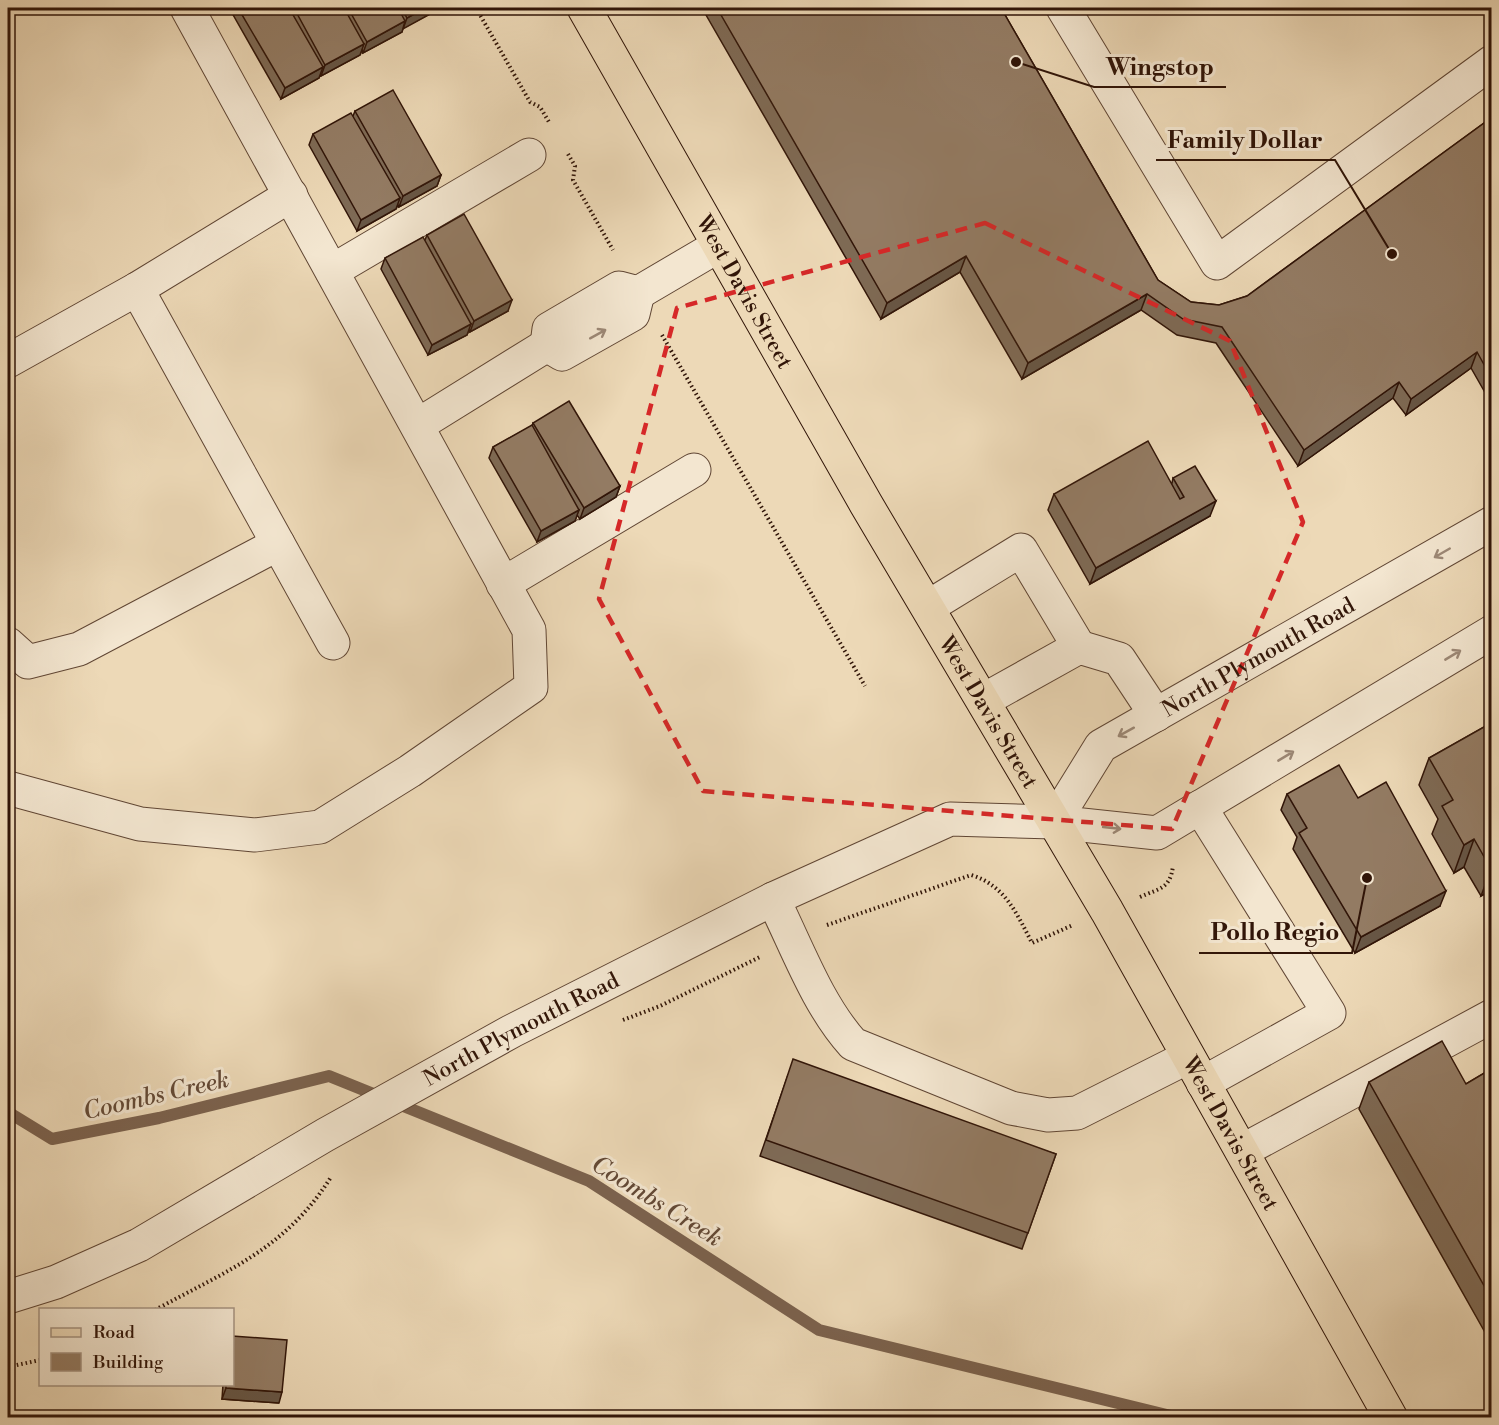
<svg xmlns="http://www.w3.org/2000/svg" width="1499" height="1425" viewBox="0 0 1499 1425" font-family="'Libre Bodoni',serif">
<rect width="100%" height="100%" fill="#edd9b7"/>
<filter id="stains"><feTurbulence type="fractalNoise" baseFrequency=".00333" numOctaves="4"/><feColorMatrix values="0 0 0 0 .2 0 0 0 0 .09 0 0 0 0 .02 0 0 0 .5 -.17"/></filter>
<radialGradient id="worn" r=".72"><stop offset=".6" stop-color="#630" stop-opacity="0"/><stop offset="1" stop-color="#630" stop-opacity=".3"/></radialGradient>
<g fill="none" stroke-linecap="round" stroke-linejoin="round">
<!-- stream -->
<polyline stroke="#7b624e" stroke-width="12" points="8,1112 52,1139 159,1118 329,1076 589,1181 819,1330 1179,1418"/>
<!-- minor casing -->
<g stroke="#604634" stroke-width="35">
<g id="minor">
<polyline points="1063,8 1217,263 1492,62"/>
<polyline points="332,271 529,155"/>
<polyline points="137,289 333,643"/>
<polyline points="547,345 549,329 619,288 638,293 718,246"/>
<polyline points="547,345 562,354 633,314 638,293"/>
<polyline points="8,361 137,289 291,195"/>
<polyline points="418,425 547,345"/>
<polyline points="503,584 694,470"/>
<polyline points="928,607 1021,550 1079,647"/>
<polyline points="8,644 28,662 79,649 278,544"/>
<polyline points="984,700 1079,647 1119,659 1156,715"/>
<polyline points="8,788 140,824 255,835 320,827 410,771 531,687 529,630 187,8"/>
<polyline points="1200,807 1329,1013 1203,1083"/>
<path id="s1" d="M1054,822l47,-76 391,-223"/>
<path d="M773,899c24,48 44,105 80,145l158,64 37,7 29,-2 111,-56"/>
<polyline points="1242,1151 1492,1016"/>
<path id="s2" d="M8,1297l48,-15 83,-37 186,-110 187,-104 261,-132 177,-80 104,3 103,11 335,-201"/>
</g>
</g>
<!-- major casing -->
<g stroke="#311508" stroke-width="35">
<g id="major">
<path id="s3" d="M584,8l282,496 241,407 284,507"/>
</g>
</g>
<!-- path -->
<g stroke="#311508" stroke-width="4" stroke-dasharray="1.5 3" stroke-linecap="butt">
<polyline points="476,8 530,102 540,107 549,122"/>
<polyline points="568,154 575,166 573,180 613,250"/>
<polyline points="662,335 865,686"/>
<path d="M1140,897c20,-9 30,-8 33,-31"/>
<path d="M827,925l144,-50c34,10 46,39 61,68l41,-18"/>
<polyline points="623,1020 660,1006 760,957"/>
<path d="M155,1310c71,-39 131,-61 176,-133"/>
<polyline points="8,1367 40,1360"/>
</g>
<!-- minor -->
<use href="#minor" stroke="#f3e6d0" stroke-width="33"/>
<!-- major -->
<use href="#major" stroke="#edd9b7" stroke-width="33"/>
</g>
<!-- wall -->
<g fill="#7e6a55" stroke="#311508" stroke-width="1.5">
<polygon points="234,8 441,8 403,28 402,32 363,53 362,50 360,55 321,76 320,74 319,78 281,99 232,13"/>
<polygon points="702,8 1001,8 1158,280 1191,302 1219,305 1247,296 1491,118 1491,403 1471,368 1406,415 1393,398 1298,466 1216,343 1177,335 1141,310 1022,379 960,272 881,319"/>
<polygon points="355,111 441,175 437,186 399,207 398,205 396,209 357,231 309,145 313,134 353,116"/>
<polygon points="427,235 508,311 470,332 469,330 467,335 428,355 381,269 385,258 425,240"/>
<polygon points="533,423 620,486 616,497 580,519 577,515 575,521 537,542 489,458 493,447 532,426"/>
<polygon points="1173,478 1210,516 1090,584 1048,510 1054,494 1172,483"/>
<polygon points="1491,723 1491,898 1488,892 1481,896 1464,867 1454,873 1432,834 1438,819 1419,785 1429,758"/>
<polygon points="1287,794 1358,798 1440,906 1355,953 1293,849 1297,837 1281,810"/>
<polygon points="1491,1069 1491,1343 1359,1109 1369,1082 1466,1084"/>
<polygon points="788,1075 1056,1154 1022,1249 760,1156"/>
<polygon points="223,1384 232,1384 279,1403 222,1399"/>
</g>
<!-- shaded-wall -->
<g fill="#675645" stroke="#311508" stroke-width="1.5">
<polygon points="425,8 441,8 403,29 407,18"/>
<polygon points="405,21 402,32 363,53 367,42"/>
<polygon points="364,44 360,55 321,76 325,65"/>
<polygon points="323,67 319,78 281,99 285,88"/>
<polygon points="441,175 437,186 399,207 403,196"/>
<polygon points="400,198 396,209 357,231 361,220"/>
<polygon points="966,256 960,272 881,319 887,303"/>
<polygon points="1147,294 1141,310 1022,379 1028,363"/>
<polygon points="512,300 508,311 470,332 474,321"/>
<polygon points="471,324 467,335 428,355 432,345"/>
<polygon points="1477,352 1471,368 1406,415 1411,399"/>
<polygon points="1399,382 1393,398 1298,466 1304,450"/>
<polygon points="620,486 616,497 580,519 584,508"/>
<polygon points="1216,501 1210,516 1090,584 1096,568"/>
<polygon points="579,510 575,521 537,542 541,531"/>
<polygon points="1474,839 1464,867 1454,873 1464,845"/>
<polygon points="1491,869 1491,883 1488,892 1481,896"/>
<polygon points="1446,891 1440,906 1355,953 1361,937"/>
<polygon points="226,1388 282,1392 279,1403 222,1399"/>
</g>
<!-- building -->
<g fill="#937b63" stroke="#311508" stroke-width="1.5">
<polygon points="238,8 289,8 323,67 285,88"/>
<polygon points="294,8 344,8 364,44 325,65"/>
<polygon points="348,8 398,8 405,21 367,42"/>
<polygon points="401,8 425,8 407,18"/>
<polygon points="717,8 1001,8 1158,280 1191,302 1219,305 1247,296 1491,118 1491,377 1477,352 1411,399 1399,382 1304,450 1222,327 1183,319 1147,294 1028,363 966,256 887,303"/>
<polygon points="393,90 441,175 403,196 355,111"/>
<polygon points="351,113 400,198 361,220 313,134"/>
<polygon points="464,214 512,300 474,321 427,235"/>
<polygon points="423,237 471,324 432,345 385,258"/>
<polygon points="569,401 620,486 584,508 533,423"/>
<polygon points="532,425 579,510 541,531 493,447"/>
<polygon points="1148,441 1180,499 1184,497 1173,478 1195,466 1216,501 1096,568 1054,494"/>
<polygon points="1491,723 1491,869 1474,839 1464,845 1442,806 1453,800 1429,758"/>
<polygon points="1339,765 1358,798 1386,782 1446,891 1361,937 1299,833 1307,828 1287,794"/>
<polygon points="1442,1041 1466,1084 1491,1069 1491,1298 1369,1082"/>
<polygon points="793,1059 1056,1154 1028,1233 766,1140"/>
<polygon points="232,1336 287,1340 282,1392 226,1388 226,1384 232,1384"/>
</g>
<!-- one-way arrows -->
<defs><path id="oneway-shaft" d="M-6 0H5M1.5-3L5.5 0L1.5 3" fill="none" stroke-width="1.6" stroke-linecap="round" stroke-linejoin="round" transform="scale(1.5)"/></defs>
<g stroke="#9c8876">
<use href="#oneway-shaft" transform="translate(598 334) rotate(-29)"/>
<use href="#oneway-shaft" transform="translate(1442 553) rotate(150)"/>
<use href="#oneway-shaft" transform="translate(1453 655) rotate(-31)"/>
<use href="#oneway-shaft" transform="translate(1126 732) rotate(151)"/>
<use href="#oneway-shaft" transform="translate(1286 756) rotate(-31)"/>
<use href="#oneway-shaft" transform="translate(1112 828) rotate(6)"/>
</g>
<!-- marked area -->
<path fill="none" stroke="#d62828" stroke-width="4.5" stroke-dasharray="12 8" stroke-linejoin="round" d="M985,223l245,118 73,181 -131,307 -469,-38 -104,-192 78,-291z"/>
<g text-anchor="middle" stroke-width="6" stroke-linejoin="round" paint-order="stroke">
<!-- street labels -->
<g font-size="22" fill="#311508" stroke="#f3e6d0">
<text dy="8" stroke="none"><textPath href="#s3" startOffset="326">West Davis Street</textPath></text>
<text dy="8" stroke="none"><textPath href="#s1" startOffset="270">North Plymouth Road</textPath></text>
<text dy="8" stroke="none"><textPath href="#s3" startOffset="812">West Davis Street</textPath></text>
<text dy="8" stroke="none"><textPath href="#s2" startOffset="580">North Plymouth Road</textPath></text>
<text dy="8" stroke="none"><textPath href="#s3" startOffset="1298">West Davis Street</textPath></text>
</g>
<!-- water labels -->
<g font-size="24" font-style="italic" fill="#634936" stroke="#f3e6d0">
<text transform="translate(156 1095) rotate(-13)" y="8">Coombs Creek</text>
<text transform="translate(657 1201) rotate(32)" y="8">Coombs Creek</text>
</g>
</g>
<!-- callouts -->
<path fill="none" stroke="#311508" stroke-width="2" d="M1016 62L1094 87H1226M1392 254L1335 160H1156M1367 878L1352 953H1199"/>
<g fill="#311508" stroke="#f3e6d0" stroke-width="2">
<circle cx="1016" cy="62" r="6"/>
<circle cx="1392" cy="254" r="6"/>
<circle cx="1367" cy="878" r="6"/>
</g>
<g font-size="24" text-anchor="middle" font-weight="bold" fill="#311508" stroke="#f3e6d0" stroke-width="6" stroke-linejoin="round" paint-order="stroke">
<text x="1160" y="75">Wingstop</text>
<text x="1245" y="148">Family Dollar</text>
<text x="1275" y="940">Pollo Regio</text>
</g>
<!-- margin -->
<rect width="1499" height="1425" fill="none" stroke="#edd9b7" stroke-width="30"/>
<rect x="9" y="9" width="1481" height="1407" fill="none" stroke="#311508" stroke-width="3"/>
<rect x="15" y="15" width="1469" height="1395" fill="none" stroke="#311508" stroke-width="1.5"/>
<!-- legend -->
<rect x="39" y="1308" width="195" height="78" fill="#f3e6d0" stroke="#a59280" stroke-width="1.5"/>
<rect x="51" y="1328" width="30" height="9" fill="#edd9b7" stroke="#a59280" stroke-width="1.5"/>
<text x="93" y="1338" font-size="18" fill="#311508">Road</text>
<rect x="51" y="1353" width="30" height="18" fill="#937b63" stroke="#a59280" stroke-width="1.5"/>
<text x="93" y="1368" font-size="18" fill="#311508">Building</text>
<rect width="100%" height="100%" filter="url(#stains)"/>
<rect width="100%" height="100%" fill="url(#worn)"/>
</svg>
